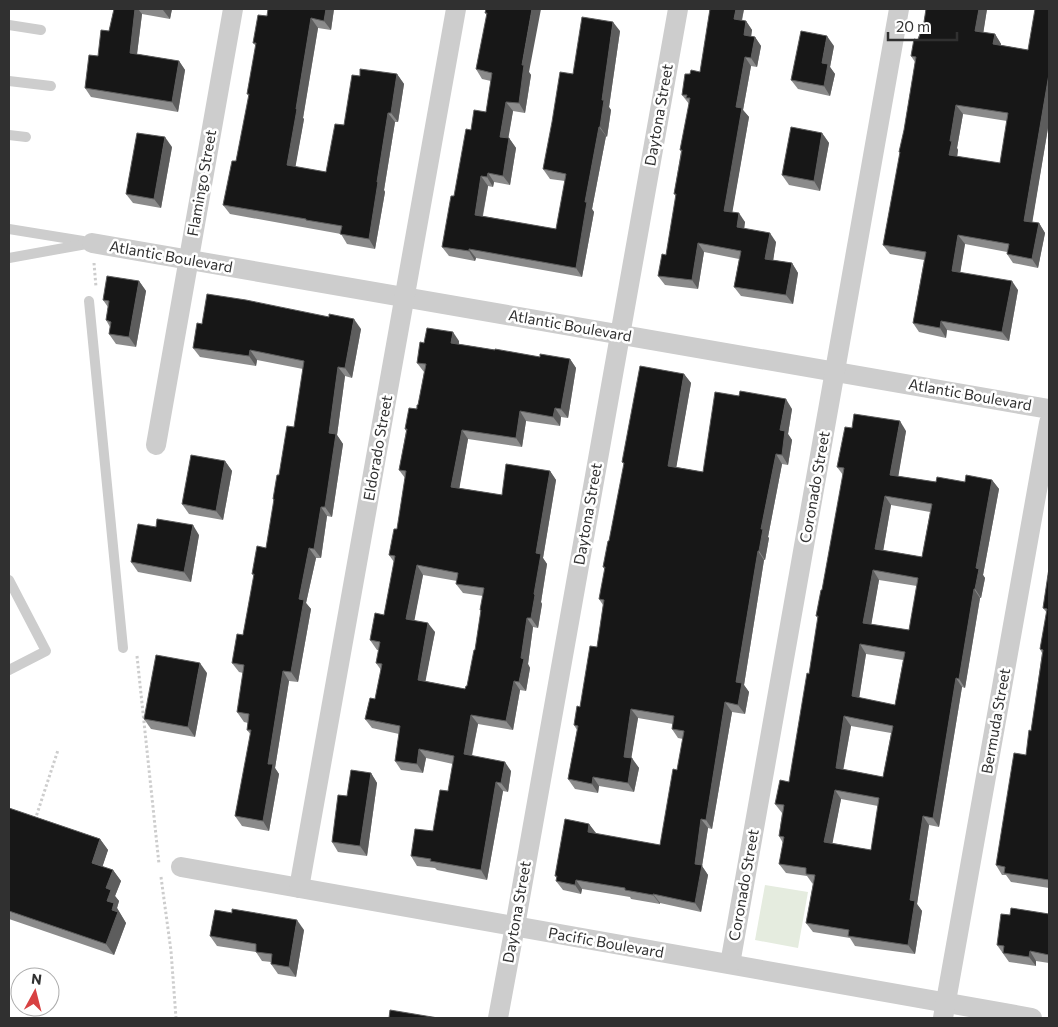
<svg xmlns="http://www.w3.org/2000/svg" width="1058" height="1027" viewBox="0 0 1058 1027" font-family="Commissioner,sans-serif">
<rect width="100%" height="100%" fill="#fff"/>
<!-- green -->
<polygon fill="#e5ecdf" points="765,885 808,892 798,948 755,940"/>
<g fill="none" stroke-linecap="round" stroke-linejoin="round">
<!-- path -->
<g stroke="#cdcdcd" stroke-width="3" stroke-dasharray="2.5 2.5" stroke-linecap="butt">
<polyline points="94,263 96,287"/>
<polyline points="137,656 159,864"/>
<polyline points="35,820 58,750"/>
<polyline points="161,877 171,951 176,1018"/>
</g>
<!-- lane -->
<g stroke="#cdcdcd" stroke-width="10">
<polyline points="9,25 41,30"/>
<polyline points="9,81 51,86"/>
<polyline points="9,135 26,137"/>
<polyline points="9,229 83,241"/>
<polyline points="9,258 92,243"/>
<polyline points="89,301 123,648"/>
<polyline points="9,580 46,651 9,670"/>
</g>
<!-- street -->
<g stroke="#cdcdcd" stroke-width="20">
<polyline points="92,243 1049,409"/>
<polyline points="156,445 233,9"/>
<polyline points="181,867 1032,1018"/>
<polyline points="299,888 456,9"/>
<polyline points="730,964 899,9"/>
<polyline points="498,1018 515,926 678,9"/>
<polyline points="943,1018 1049,423"/>
</g>
</g>
<!-- wall -->
<g fill="#8b8b8b" fill-rule="evenodd">
<polygon points="114,9 172,9 170,19 142,14 137,54 179,61 185,70 178,112 91,97 85,88 109,31"/>
<polygon points="334,9 331,30 318,28 303,118 304,119 295,167 326,172 344,125 360,76 397,74 404,84 398,122 395,122 384,190 385,192 375,249 347,244 341,234 230,214 223,205 236,161 249,96 247,94 256,46 253,43 267,16"/>
<polygon points="486,9 531,75 525,113 513,111 508,138 509,138 516,148 510,185 494,182 493,187 488,186 483,216 556,229 565,181 550,179 543,169 573,74 620,31 609,107 611,110 607,137 606,136 592,209 594,212 582,277 476,258 475,261 449,256 442,247 471,130 486,112 491,81 482,79 476,69 487,15 485,13"/>
<polygon points="710,9 744,9 742,21 746,21 752,30 751,36 755,37 761,46 757,67 751,66 743,110 749,117 732,212 745,222 744,229 776,242 773,260 792,263 798,273 793,304 741,296 734,287 739,259 704,252 698,289 665,285 658,276 666,255 676,196 674,194 681,151 680,150 689,104 682,95 690,74 700,72"/>
<path d="M926,9h61l-4,24 12,1 6,10v1l27,5 21,-41v113l-17,100 7,1 6,10 -7,35 -25,-5 -6,-9v-2l-42,-8 -5,28 58,18 -9,51 -62,-11 -1,8 -27,-6 -6,-9 11,-63 -34,-6 -7,-9 17,-92 -1,-1 5,-22 11,-68 -4,-6 13,-34zM963,114l44,7 -7,42 -43,-6 1,-7 -1,-2z"/>
<polygon points="834,46 830,67 835,74 830,96 798,89 791,80"/>
<polygon points="822,133 829,143 820,191 789,185 782,175"/>
<polygon points="172,147 161,208 133,203 126,194"/>
<polygon points="139,281 146,291 136,347 116,344 109,334 110,327 106,320 108,307 103,300"/>
<polygon points="202,324 361,329 352,378 345,376 337,435 343,444 332,517 327,516 321,558 316,558 306,603 311,609 298,682 289,681 275,768 279,774 269,831 242,826 235,816 251,735 247,730 248,723 244,722 237,712 243,673 239,672 232,663 243,635 254,576 252,574 266,548 274,501 273,499 279,475 294,427 303,369 257,360 256,366 200,357 193,348"/>
<path d="M459,341v3l36,6 45,7 30,2 6,9 -8,50 -7,-1 -1,9 -34,-5 -4,26 -54,-8 -9,49 43,7 48,-24 6,9 -13,78 4,6 -6,38 1,2 -4,24 -5,-1 -5,37 2,4 -4,23 -6,-1 -7,40 -35,-6 -6,32 39,15 -3,21 -5,-1 -16,89 -50,-10 -2,-2 -18,-2 -6,-10 22,-25 15,-40 5,-27 -27,-6 -3,15 -22,-3 -6,-9 4,-27 -27,-6 -7,-9 10,-20 6,-29 -5,-7 3,-13h-2l-7,-10 14,-25 10,-53 -5,-7 8,-26 8,-51 -6,-8 7,-39 -1,-2 13,-24 6,-33 -7,-9 7,-20zM423,575l34,6 -1,3 7,9 20,3 -8,54 -8,36 -2,3 -40,-8 10,-49 -21,-12z"/>
<polygon points="684,374 691,383 676,467 703,472 792,409 788,434 792,440 788,465 782,464 768,537 769,538 765,560 764,560 744,685 749,692 745,714 732,712 712,829 708,828 702,866 708,875 701,912 660,903 660,904 631,899 630,897 582,889 581,894 563,890 556,881 557,878 555,876 589,824 596,834 660,845 677,770 683,739 678,738 672,729 673,724 638,718 631,758 639,768 634,792 599,786 598,793 575,789 568,779 577,730 574,725 580,707 597,647 603,605 599,599 605,570 603,567 609,541 624,464 622,462"/>
<path d="M852,428l54,3 -8,45 38,6h29l27,-2 7,9 -16,86 2,3 -4,20h-1l-15,90 -3,-1 -23,140 -10,-2 -12,79 5,7 -7,43 -60,-8 -5,-8 -37,-6 -7,-9 7,-39 -1,-1 -5,-7 -21,-3 -7,-9 4,-21 -4,-7 3,-23 -7,-9 14,-22 20,-108 9,-56 -2,-2 6,-26 21,-115 -6,-8zM891,505l39,7 -8,45 -39,-7zM879,580l38,6 -8,44 -38,-6zM866,654l37,6 -8,45 -36,-7zM851,726l40,7 -8,44 -40,-8zM841,799l37,7 -7,44 -39,-7z"/>
<polygon points="225,461 232,471 223,520 189,514 182,504"/>
<polygon points="199,535 191,582 138,572 131,562"/>
<polygon points="1049,568 1049,888 1011,882 1006,875 1002,875 996,865 1026,755 1031,731 1042,653 1040,649 1047,613 1043,608"/>
<polygon points="207,673 195,737 151,729 144,719"/>
<polygon points="371,773 377,783 367,856 338,852 332,842 347,796"/>
<polygon points="9,808 100,839 108,850 102,867 113,870 121,881 115,896 119,901 117,908 126,923 114,955 9,919"/>
<polygon points="1049,914 1049,963 1036,961 1036,966 1009,962 997,945 1010,915"/>
<polygon points="304,930 296,977 278,974 271,964 271,962 262,961 256,952 217,946 210,936"/>
</g>
<!-- shaded-wall -->
<g fill="#5d5d5d">
<polygon points="135,9 138,9 142,14 136,62 130,53"/>
<polygon points="164,9 172,9 170,19 163,10"/>
<polygon points="326,9 334,9 331,30 324,21"/>
<polygon points="532,9 541,9 529,72 531,75 525,113 519,103 522,65"/>
<polygon points="736,9 744,9 740,28 734,19"/>
<polygon points="979,9 987,9 982,41 975,31"/>
<polygon points="311,18 318,28 303,118 304,119 294,175 287,165"/>
<polygon points="746,21 752,30 750,44 744,35"/>
<polygon points="613,22 620,31 609,107 611,110 607,137 600,127 602,100"/>
<polygon points="995,34 1001,44 999,53 993,44"/>
<polygon points="827,36 834,46 830,67 835,74 830,96 824,86 822,63"/>
<polygon points="755,37 761,46 757,67 751,58"/>
<polygon points="745,57 751,66 743,110 749,117 731,220 724,211 736,107"/>
<polygon points="179,61 185,70 178,112 172,102"/>
<polygon points="397,74 404,84 398,122 391,113"/>
<polygon points="1049,74 1049,122 1031,230 1024,221"/>
<polygon points="506,102 513,111 507,146 500,137"/>
<polygon points="956,105 963,114 957,148 958,150 956,164 949,155 950,141"/>
<polygon points="388,113 395,122 384,190 385,192 375,249 369,239 377,182"/>
<polygon points="599,127 606,136 592,209 594,212 582,277 576,268 585,202"/>
<polygon points="822,133 829,143 820,191 814,181"/>
<polygon points="165,137 172,147 161,208 154,199"/>
<polygon points="509,138 516,148 510,185 503,176"/>
<polygon points="488,173 494,182 493,187 487,177"/>
<polygon points="481,176 488,186 481,224 475,215"/>
<polygon points="739,213 745,222 743,236 737,227"/>
<polygon points="1039,223 1045,233 1038,268 1032,259"/>
<polygon points="770,233 776,242 772,268 765,259"/>
<polygon points="958,235 965,244 959,280 952,271"/>
<polygon points="698,243 704,252 698,289 692,280"/>
<polygon points="469,249 476,258 475,261 469,251"/>
<polygon points="792,263 798,273 793,304 786,295"/>
<polygon points="139,281 146,291 136,347 129,337"/>
<polygon points="1012,281 1018,290 1009,341 1002,332"/>
<polygon points="354,319 361,329 352,378 345,368"/>
<polygon points="941,321 947,330 946,338 940,328"/>
<polygon points="453,332 459,341 458,352 451,343"/>
<polygon points="250,350 257,360 256,366 249,356"/>
<polygon points="570,359 576,368 568,418 561,409"/>
<polygon points="338,367 345,376 337,435 343,444 332,517 325,507 329,433"/>
<polygon points="684,374 691,383 675,475 668,466"/>
<polygon points="786,399 792,409 788,434 792,440 788,465 782,455 780,430"/>
<polygon points="555,408 561,417 560,426 553,417"/>
<polygon points="520,411 526,421 522,447 516,438"/>
<polygon points="900,421 906,431 897,484 890,475"/>
<polygon points="462,430 468,439 458,496 451,487"/>
<polygon points="776,454 782,464 768,537 769,538 765,560 759,551 761,529"/>
<polygon points="225,461 232,471 223,520 216,511"/>
<polygon points="550,471 556,480 543,558 547,564 541,602 542,604 538,628 531,618 534,594 536,553"/>
<polygon points="992,480 999,489 983,575 985,578 981,598 975,589 976,568"/>
<polygon points="885,496 891,505 882,558 875,549"/>
<polygon points="321,507 327,516 321,558 314,549"/>
<polygon points="193,525 199,535 191,582 184,572"/>
<polygon points="309,548 316,558 306,603 311,609 298,682 291,672 299,599"/>
<polygon points="758,551 764,560 744,685 749,692 745,714 738,705 736,682"/>
<polygon points="417,565 423,575 413,628 406,619"/>
<polygon points="873,570 879,580 870,632 863,623"/>
<polygon points="974,589 980,598 965,688 959,679"/>
<polygon points="527,618 533,627 528,664 530,668 526,691 519,682 521,658"/>
<polygon points="428,623 435,632 424,689 418,680"/>
<polygon points="860,644 866,654 858,705 852,696"/>
<polygon points="200,663 207,673 195,737 188,727"/>
<polygon points="283,671 289,681 275,768 279,774 269,831 263,821 268,764"/>
<polygon points="956,678 962,687 939,827 933,818"/>
<polygon points="514,681 520,690 513,730 506,721"/>
<polygon points="725,702 732,712 712,829 706,820"/>
<polygon points="631,709 638,718 630,766 624,757"/>
<polygon points="471,715 478,724 470,763 464,754"/>
<polygon points="844,716 851,726 842,777 836,768"/>
<polygon points="419,749 426,758 423,773 417,764"/>
<polygon points="632,758 639,768 634,792 628,783"/>
<polygon points="505,762 511,771 508,792 501,783"/>
<polygon points="371,773 377,783 367,856 360,846"/>
<polygon points="593,777 599,786 598,793 592,784"/>
<polygon points="496,782 503,791 487,880 481,870"/>
<polygon points="835,790 841,799 831,851 824,842"/>
<polygon points="923,816 929,825 917,904 922,911 915,954 908,945 910,900"/>
<polygon points="701,819 708,828 702,866 708,875 701,912 695,903 695,864"/>
<polygon points="589,824 596,833 594,841 588,832"/>
<polygon points="100,839 108,850 100,874 92,863"/>
<polygon points="113,870 121,881 115,896 119,901 117,908 126,923 114,955 106,944 112,910 107,901 106,888"/>
<polygon points="576,880 582,889 581,894 575,885"/>
<polygon points="653,894 660,903 660,904 653,895"/>
<polygon points="297,920 304,930 296,977 289,967"/>
<polygon points="1030,951 1036,961 1036,966 1029,957"/>
</g>
<!-- building -->
<g fill="#171717" stroke="#5d5d5d" fill-rule="evenodd">
<polygon points="114,9 135,9 130,53 179,61 172,102 85,88 89,55 98,56 101,30 109,31"/>
<polygon points="268,9 326,9 324,21 311,18 296,109 297,109 287,165 326,172 335,124 344,125 352,75 360,76 360,69 397,74 391,113 388,113 377,182 378,182 369,239 340,234 342,226 306,220 306,219 223,205 232,161 236,161 249,94 247,94 256,43 253,43 258,15 267,16"/>
<polygon points="486,9 532,9 522,65 524,65 519,103 506,102 500,137 509,138 503,176 488,173 487,177 481,176 475,215 556,229 566,174 543,169 552,122 560,72 573,74 582,17 613,22 602,100 604,100 600,127 599,127 585,202 587,202 576,268 469,249 469,251 442,247 451,196 454,196 466,129 471,130 474,110 486,112 492,73 476,69 487,13 485,13"/>
<polygon points="710,9 736,9 734,19 746,21 744,35 755,37 751,58 745,57 736,107 742,108 724,211 739,213 737,227 770,233 765,259 792,263 786,295 734,287 741,251 698,243 692,280 658,276 662,254 666,255 676,194 674,194 682,150 680,150 690,98 686,98 687,95 682,95 685,74 690,74 691,70 700,72"/>
<path d="M926,9h53l-4,22 20,3 -2,10 35,6 7,-41h14v65l-25,147 15,2 -7,36 -25,-5 2,-10 -51,-9 -6,36 60,10 -10,51 -61,-11 -1,7 -27,-5 13,-71 -43,-7 17,-93h-1l5,-22 12,-73 -5,-1 3,-17 4,1 6,-18zM956,105l52,8 -8,50 -51,-8 3,-14h-2z"/>
<polygon points="801,31 827,36 822,63 828,64 824,86 791,80"/>
<polygon points="791,127 822,133 814,181 782,175"/>
<polygon points="137,133 165,137 154,199 126,194"/>
<polygon points="107,276 139,281 129,337 109,334 111,322 106,320 109,301 103,300"/>
<polygon points="207,294 246,300 329,317 329,314 354,319 345,368 338,367 329,433 336,434 325,507 321,507 314,549 309,548 299,599 304,600 291,672 283,671 268,764 273,764 263,821 235,816 251,730 247,730 249,714 237,712 244,665 232,663 237,634 243,635 254,574 252,574 257,546 266,548 274,499 273,499 277,475 279,475 287,426 294,427 304,361 250,350 249,356 193,348 197,323 202,324"/>
<path d="M427,328l26,4 -2,11 44,7v-1l45,8v-3l30,5 -9,50 -6,-1 -2,9 -33,-6 -4,27 -54,-8 -11,57 51,8 4,-31 44,7 -14,82 5,1 -7,40 1,1 -4,23h-4l-6,40 3,1 -5,23 -5,-1 -8,40 -35,-6 -7,39 41,8 -4,21 -5,-1 -15,88 -51,-9 1,-2 -20,-3 4,-27 18,2 7,-41 8,1 6,-35 -35,-7 -2,15 -22,-3 5,-35 -35,-7 5,-21 5,1 7,-35 -6,-1 4,-21 -10,-2 5,-27 9,2 11,-59 -6,-1 5,-26h3l9,-58 -7,-1 8,-41h-2l4,-21 8,1v-4h1l8,-41 -9,-1 3,-21 4,1zM417,565l41,8 -2,11 28,4 -4,22h1l-6,40h-1l-7,36h-1l-1,3 -47,-9 10,-57 -22,-4z"/>
<polygon points="640,366 684,374 668,466 703,472 715,392 739,396 740,391 786,399 780,430 785,431 782,455 776,454 761,529 763,529 759,551 758,551 736,682 742,683 738,705 725,702 706,820 701,819 695,864 702,865 695,903 653,894 653,895 625,890 625,888 576,880 575,885 556,881 557,876 555,876 565,819 589,824 588,832 660,845 673,769 677,770 684,731 672,729 674,716 631,709 624,757 632,758 628,783 593,777 592,784 568,779 578,726 574,725 577,706 580,707 590,646 597,647 604,600 599,599 605,567 603,567 608,541 609,541 624,463 622,462"/>
<path d="M854,414l46,7 -10,54 46,7 1,-5 28,5 1,-7 26,5 -16,88 3,1 -4,20h-1l-15,90 -3,-1 -23,140 -10,-2 -13,84 5,1 -7,44 -60,-9 1,-6 -43,-7 9,-48 -9,-1v-6l-27,-4 5,-27 -5,-1 5,-31 -9,-1 5,-24 9,2 18,-109 2,1 9,-58h-2l5,-26h1l22,-122 -7,-1 8,-40 7,1zM885,496l47,8 -10,53 -47,-8zM873,570l45,8 -9,52 -46,-7zM860,644l45,8 -10,53 -43,-9zM844,716l49,10 -10,51 -47,-9zM835,790l44,8 -8,52 -47,-8z"/>
<polygon points="191,455 225,461 216,511 182,504"/>
<polygon points="157,519 193,525 184,572 131,562 138,524 156,527"/>
<polygon points="1049,568 1049,880 1004,873 1005,867 996,865 1014,753 1026,755 1029,730 1031,731 1043,650 1040,649 1047,609 1043,608"/>
<polygon points="156,655 200,663 188,727 144,719"/>
<polygon points="351,770 371,773 360,846 332,842 338,795 347,796"/>
<polygon points="9,808 100,839 92,863 113,870 106,888 111,890 107,901 114,903 112,910 118,912 106,944 9,911"/>
<polygon points="1011,908 1049,914 1049,955 1030,951 1029,957 1003,953 1004,946 997,945 1001,914 1010,915"/>
<polygon points="232,909 297,920 289,967 271,964 272,954 256,952 256,944 210,936 215,910 232,913"/>
<polygon points="390,1010 438,1018 389,1018"/>
</g>
<g text-anchor="middle" stroke-width="5" stroke-linejoin="round" paint-order="stroke">
<!-- street labels -->
<g font-size="15" fill="#303030" stroke="#fff">
<text transform="translate(659 115) rotate(-80)" y="5">Daytona Street</text>
<text transform="translate(202 183) rotate(-80)" y="5">Flamingo Street</text>
<text transform="translate(171 257) rotate(10)" y="5">Atlantic Boulevard</text>
<text transform="translate(570 326) rotate(10)" y="5">Atlantic Boulevard</text>
<text transform="translate(970 395) rotate(10)" y="5">Atlantic Boulevard</text>
<text transform="translate(378 448) rotate(-80)" y="5">Eldorado Street</text>
<text transform="translate(815 487) rotate(-80)" y="5">Coronado Street</text>
<text transform="translate(588 514) rotate(-80)" y="5">Daytona Street</text>
<text transform="translate(996 721) rotate(-80)" y="5">Bermuda Street</text>
<text transform="translate(744 885) rotate(-80)" y="5">Coronado Street</text>
<text transform="translate(517 912) rotate(-80)" y="5">Daytona Street</text>
<text transform="translate(606 943) rotate(10)" y="5">Pacific Boulevard</text>
</g>
</g>
<!-- border -->
<rect width="1058" height="1027" fill="none" stroke="#303030" stroke-width="20"/>
<!-- north arrow -->
<g transform="translate(35 992) rotate(7)"><circle r="24" fill="#ffffff" stroke="#acacac"/>
<path d="M0-4L9 19L0 12L-9 19Z" fill="#d84142"/>
<text y="-8" font-size="14" font-weight="bold" text-anchor="middle" fill="#303030">N</text>
</g>
<!-- scale -->
<path d="M888 32v8h69v-8" fill="none" stroke="#303030" stroke-width="2.5"/>
<text x="896" y="32" font-size="15" fill="#303030" stroke="#ffffff" stroke-width="4" paint-order="stroke">20 m</text>
</svg>
